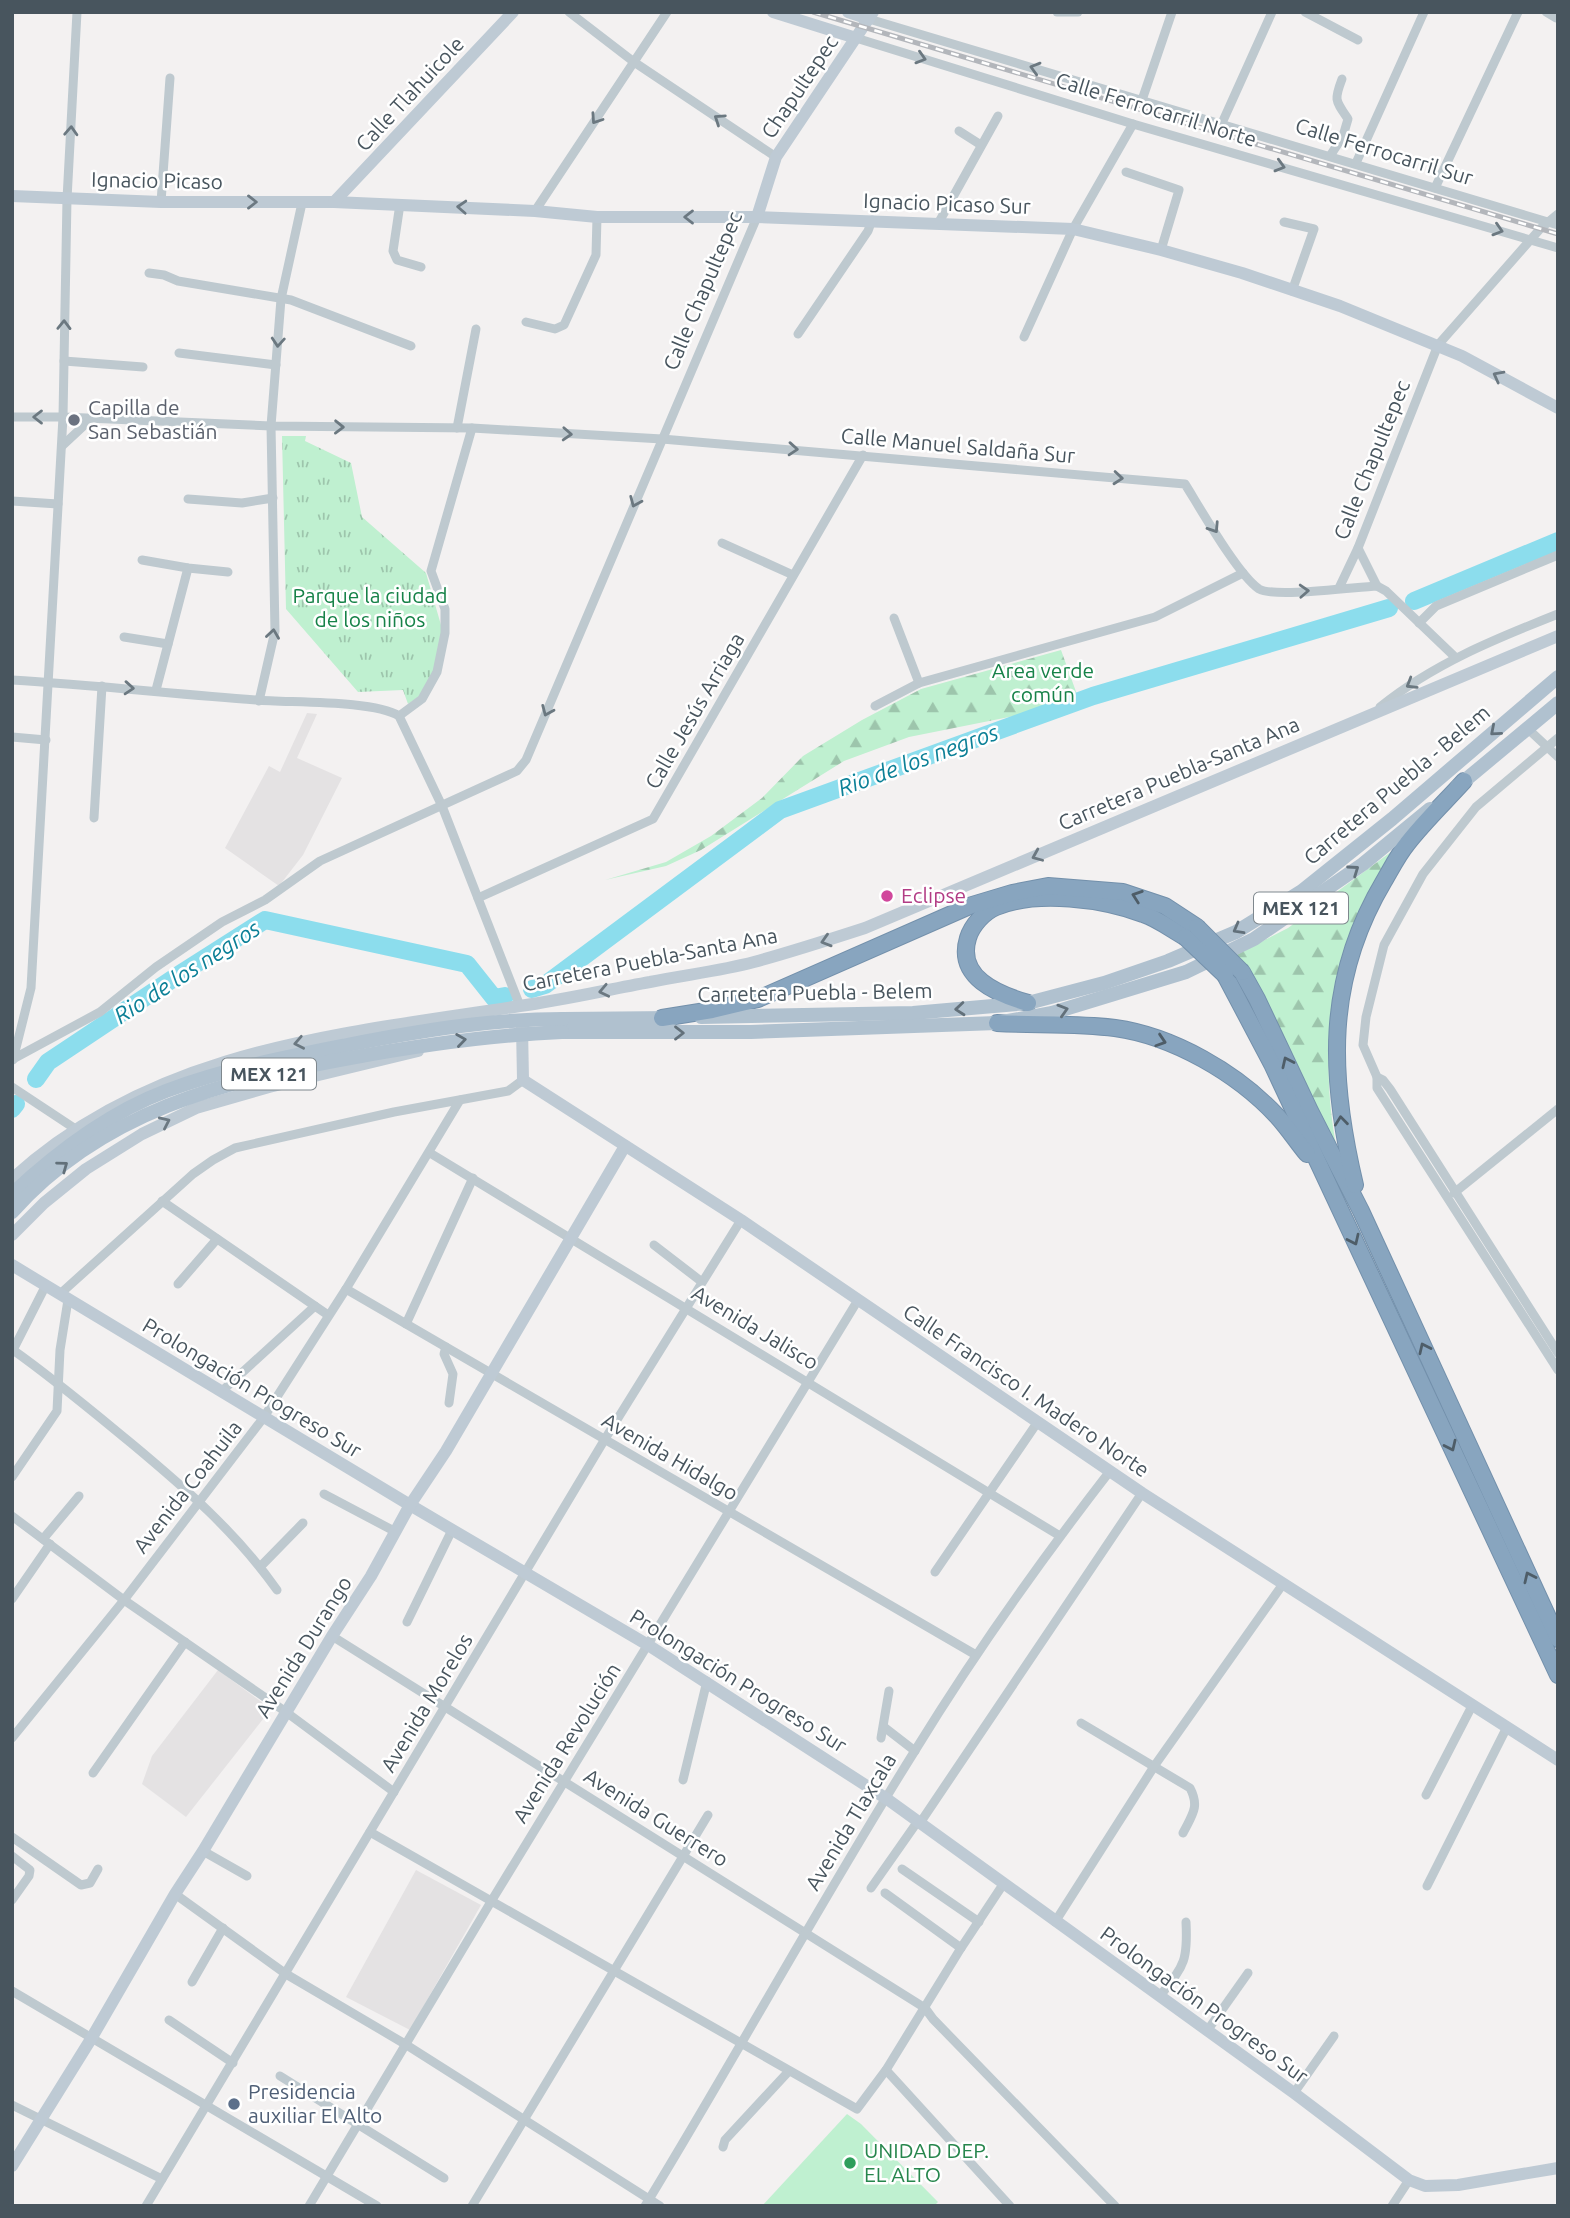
<svg xmlns="http://www.w3.org/2000/svg" width="1570" height="2218" viewBox="0 0 1570 2218" font-family="Ubuntu,sans-serif">
<defs>
<pattern id="forest-firs" width="22" height="20" patternUnits="userSpaceOnUse" patternTransform="scale(1.75)"><rect width="22" height="20" fill="#bff0d0"/><path d="M5 1l3.5 6h-7zM16 11l3.5 6h-7z" fill="#9dc5ac"/></pattern>
<pattern id="park-tufts" width="24" height="20" patternUnits="userSpaceOnUse" patternTransform="scale(1.75)"><rect width="24" height="20" fill="#bff0d0"/><path d="M3 7l-1-3M5 7V3M7 7l1-3M15 17l-1-3M17 17v-4M19 17l1-3" fill="none" stroke="#9dc5ac"/></pattern>
</defs>
<rect width="100%" height="100%" fill="#f3f1f1"/>
<!-- education -->
<g fill="#e4e2e3">
<polygon points="307,713 317,714 297,758 342,778 303,855 279,886 225,848 269,766 280,772"/>
<polygon points="218,1670 271,1709 186,1817 142,1784 152,1756"/>
<polygon points="416,1870 481,1905 410,2030 346,1997"/>
</g>
<!-- grass -->
<polygon fill="#bff0d0" points="847,2114 861,2124 938,2202 934,2206 762,2206"/>
<!-- forest -->
<g fill="url(#forest-firs)">
<polygon points="1061,650 1079,700 1050,709 909,737 844,761 701,850 666,866 605,880 666,862 711,836 762,798 803,756 862,720 921,689"/>
<path d="M1403,843c-21,42 -45,83 -62,126 -7,16 -9,35 -10,52 -5,48 -2,92 8,139l-103,-205 52,-27z"/>
</g>
<!-- park -->
<polygon fill="url(#park-tufts)" points="282,436 306,436 305,441 351,463 362,517 426,573 443,632 434,674 420,696 408,704 403,690 358,692 286,609"/>
<g fill="none" stroke-linecap="round" stroke-linejoin="round">
<!-- river -->
<g stroke="#8cdded" stroke-width="18">
<polyline points="1414,601 1558,541"/>
<polyline points="532,989 545,985 780,810 1093,696 1389,608"/>
<polyline points="36,1079 48,1062 180,974 265,920 467,964 494,998 505,996"/>
<polyline points="12,1109 16,1104"/>
</g>
<!-- highway casing -->
<g stroke="#7390ab" stroke-width="18">
<g id="highway">
<polyline points="1242,972 1257,999 1310,1111 1361,1211 1558,1639"/>
<polyline points="1225,975 1272,1064 1558,1675"/>
<path d="M1028,1003c-31,-9 -72,-26 -60,-65 4,-13 16,-26 28,-31 41,-17 107,-8 147,7 15,5 29,16 42,23"/>
<polyline points="662,1018 712,1010 758,999 972,905 1012,893 1048,886 1123,892 1165,906 1197,927"/>
<path d="M997,1023c37,2 81,0 118,5 58,8 122,45 162,88 11,12 20,26 30,38"/>
<path d="M1355,1185c-26,-109 -30,-205 29,-304 7,-12 14,-26 23,-37 17,-22 38,-42 57,-63"/>
</g>
</g>
<!-- street -->
<g stroke="#bec9cf" stroke-width="9">
<polyline points="569,12 634,62 776,157"/>
<polyline points="1057,12 1078,12"/>
<polyline points="1305,12 1358,40"/>
<polyline points="1546,12 1556,18"/>
<polyline points="869,19 1558,225"/>
<polyline points="856,38 1133,124 1558,248"/>
<polyline points="1142,100 1172,12"/>
<polyline points="1222,123 1272,12"/>
<polyline points="959,131 981,145"/>
<path d="M1330,156l13,-20 5,-17c-13,-19 -14,-19 -6,-40"/>
<polyline points="1356,163 1424,12"/>
<polyline points="1126,172 1179,190 1161,250"/>
<polyline points="1435,188 1518,12"/>
<polyline points="161,202 170,78"/>
<polyline points="400,204 393,251 397,260 421,267"/>
<polyline points="535,211 667,12"/>
<polyline points="939,222 998,116"/>
<polyline points="1284,222 1314,229 1292,291"/>
<polyline points="149,273 164,275 178,281 291,300 411,346"/>
<polyline points="526,322 555,329 564,325 596,255 597,217"/>
<polyline points="798,334 868,231 872,220"/>
<polyline points="1024,337 1073,229 1133,124"/>
<polyline points="179,353 276,365"/>
<polyline points="64,361 143,367"/>
<path d="M12,417h51l208,9 201,2 190,11 523,45c15,24 53,91 74,105 15,9 96,-2 118,-3l9,5 70,67"/>
<polyline points="457,428 476,329"/>
<polyline points="62,446 91,419"/>
<polyline points="188,499 242,503 273,498"/>
<polyline points="12,501 58,504"/>
<polyline points="722,543 793,575"/>
<polyline points="1358,548 1377,586"/>
<polyline points="142,560 188,568 228,572"/>
<polyline points="1339,588 1358,548 1438,345 1540,229 1558,214"/>
<polyline points="894,618 919,683"/>
<polyline points="1419,623 1436,606 1558,555"/>
<polyline points="124,637 168,644"/>
<path d="M12,680c82,5 163,14 245,20 34,3 116,0 142,16l43,90 78,200"/>
<polyline points="156,690 188,568"/>
<polyline points="259,701 275,631 271,426 281,299 302,203"/>
<polyline points="875,706 919,683 1155,617 1243,573"/>
<path d="M1380,707c53,-43 115,-68 178,-93"/>
<polyline points="399,716 422,699 437,672 445,633 445,609 431,571 472,428"/>
<polyline points="1528,729 1558,757"/>
<polyline points="12,737 46,740"/>
<polyline points="1558,738 1476,807 1423,874 1384,945 1366,1017 1363,1045 1377,1077 1383,1080 1390,1089 1558,1353"/>
<polyline points="94,818 102,686"/>
<polyline points="478,898 653,819 863,455"/>
<polyline points="13,1059 100,1012 156,967 222,922 265,900 320,861 517,771 526,760 757,217"/>
<polyline points="13,1060 31,988 63,417 67,199 77,12"/>
<polyline points="1377,1077 1377,1088 1558,1370"/>
<polyline points="12,1087 77,1130"/>
<polyline points="430,1153 1060,1536"/>
<polyline points="1454,1193 1558,1109"/>
<polyline points="162,1201 328,1315"/>
<polyline points="654,1245 702,1282"/>
<polyline points="178,1284 217,1239"/>
<polyline points="346,1289 976,1655"/>
<polyline points="60,1294 193,1174 213,1160 235,1148 394,1112 508,1091 523,1080"/>
<polyline points="406,1324 473,1178"/>
<polyline points="446,1347 444,1354 453,1374 449,1403"/>
<path d="M13,1350c41,29 79,61 118,93 54,45 105,89 146,147"/>
<polyline points="12,1352 46,1285"/>
<polyline points="222,1391 315,1306"/>
<polyline points="12,1477 57,1411 60,1350 68,1300"/>
<polyline points="324,1494 396,1532"/>
<polyline points="12,1516 124,1600 286,1712 394,1792"/>
<polyline points="43,1539 79,1496"/>
<polyline points="261,1566 303,1523"/>
<polyline points="935,1572 1037,1423"/>
<polyline points="12,1599 50,1544"/>
<polyline points="407,1622 452,1530"/>
<polyline points="332,1636 925,2008 933,2019 1115,2206"/>
<path d="M1081,1723l109,65c10,19 2,27 -7,45"/>
<polyline points="884,1727 915,1751"/>
<polyline points="12,1738 124,1600 264,1417 346,1289 460,1100"/>
<polyline points="881,1738 889,1691"/>
<polyline points="93,1773 185,1642"/>
<polyline points="683,1780 707,1681"/>
<polyline points="1426,1795 1472,1706"/>
<polyline points="920,1823 1142,1493"/>
<polyline points="370,1832 857,2109 886,2070 961,1948 1004,1883"/>
<polyline points="12,1837 81,1885 90,1883 98,1869"/>
<polyline points="203,1851 247,1876"/>
<polyline points="12,1856 30,1870 29,1876 12,1900"/>
<polyline points="902,1869 979,1922"/>
<polyline points="1427,1886 1506,1729"/>
<polyline points="871,1888 918,1821"/>
<polyline points="885,1893 961,1948"/>
<polyline points="175,1894 286,1974 405,2044 660,2206"/>
<polyline points="1055,1922 1155,1765 1283,1584"/>
<polyline points="192,1982 223,1928"/>
<polyline points="12,1991 377,2206"/>
<path d="M1160,1996c24,-31 28,-34 26,-74"/>
<polyline points="169,2020 233,2063"/>
<polyline points="1207,2031 1248,1973"/>
<polyline points="886,2070 1010,2206"/>
<polyline points="280,2076 444,2178"/>
<polyline points="1294,2093 1334,2036"/>
<polyline points="12,2105 162,2179"/>
<polyline points="723,2147 725,2140 789,2071"/>
<polyline points="146,2206 605,1439 741,1220"/>
<polyline points="309,2206 492,1900 858,1300"/>
<polyline points="472,2206 708,1815"/>
<path d="M645,2206c92,-151 177,-307 271,-457 59,-96 125,-189 194,-278"/>
<polyline points="1392,2206 1409,2180"/>
</g>
<!-- secondary -->
<g stroke="#becad4" stroke-width="12">
<polyline points="773,12 856,38"/>
<polyline points="848,12 869,19"/>
<polyline points="12,196 161,202 334,202 535,211 597,217 757,217 1073,229 1161,250 1242,273 1340,306 1462,356 1558,408"/>
<polyline points="334,202 513,12"/>
<polyline points="757,217 776,157 873,12"/>
<polyline points="522,1027 523,1080 741,1220 1142,1493 1558,1760"/>
<path d="M12,1179c142,-130 327,-145 508,-173 43,-6 86,-16 130,-24 34,-7 70,-11 104,-20 37,-10 74,-22 111,-34l693,-292"/>
<polyline points="12,1235 44,1203 86,1169 142,1134 196,1108 269,1087 418,1051"/>
<polyline points="12,1265 410,1505 648,1645 887,1799 1294,2093 1409,2180 1425,2186 1458,2185 1558,2168"/>
<polyline points="12,2166 91,2039 175,1894 203,1851 332,1636 371,1576 410,1505 446,1451 625,1146"/>
</g>
<!-- primary -->
<g stroke="#b0c1cf" stroke-width="14">
<polyline points="1457,787 1558,703"/>
<polyline points="701,1017 913,1013 1028,1003 1104,983 1168,961 1236,932 1302,891 1392,819 1558,677"/>
<polyline points="563,1019 673,1018"/>
<polyline points="562,1032 751,1032 997,1023 1052,1013 1186,972 1254,939 1363,864 1430,809"/>
</g>
<!-- highway -->
<use href="#highway" stroke="#88a5bf" stroke-width="16"/>
<!-- rail casing -->
<g stroke="#b3b6bb" stroke-width="5">
<polyline id="rail" points="813,12 1558,234"/>
</g>
<!-- rail -->
<use href="#rail" stroke="#fff" stroke-width="2.5" stroke-dasharray="8" stroke-linecap="butt"/>
<!-- highway-bridge casing -->
<g stroke="#7390ab" stroke-width="18" stroke-linecap="butt">
<g id="highway-bridge">
<polyline points="1197,927 1242,972"/>
<polyline points="1185,937 1225,975"/>
</g>
</g>
<!-- primary-bridge -->
<g stroke="#b0c1cf" stroke-width="14">
<path d="M12,1194c45,-42 96,-81 154,-103 58,-22 120,-34 181,-46 72,-14 142,-26 216,-26"/>
<path d="M12,1212c90,-101 212,-131 338,-154 70,-13 141,-23 212,-26"/>
</g>
<!-- highway-bridge -->
<use href="#highway-bridge" stroke="#88a5bf" stroke-width="16"/>
</g>
<!-- one-way arrows -->
<defs><path id="oneway-chevron" d="M-2-3.5L2.5 0L-2 3.5" fill="none" stroke-width="1.6" stroke-linecap="round" stroke-linejoin="round" transform="scale(1.75)"/></defs>
<g stroke="#6b7880">
<use href="#oneway-chevron" transform="translate(921 58) rotate(17)"/>
<use href="#oneway-chevron" transform="translate(1035 68) rotate(-164)"/>
<use href="#oneway-chevron" transform="translate(596 119) rotate(124)"/>
<use href="#oneway-chevron" transform="translate(719 119) rotate(-146)"/>
<use href="#oneway-chevron" transform="translate(71 131) rotate(-87)"/>
<use href="#oneway-chevron" transform="translate(1280 166) rotate(16)"/>
<use href="#oneway-chevron" transform="translate(1498 230) rotate(17)"/>
<use href="#oneway-chevron" transform="translate(64 325) rotate(-89)"/>
<use href="#oneway-chevron" transform="translate(278 342) rotate(94)"/>
<use href="#oneway-chevron" transform="translate(38 417) rotate(180)"/>
<use href="#oneway-chevron" transform="translate(339 427) rotate(1)"/>
<use href="#oneway-chevron" transform="translate(567 434) rotate(3)"/>
<use href="#oneway-chevron" transform="translate(793 449) rotate(4)"/>
<use href="#oneway-chevron" transform="translate(1118 478) rotate(5)"/>
<use href="#oneway-chevron" transform="translate(635 502) rotate(113)"/>
<use href="#oneway-chevron" transform="translate(1214 528) rotate(57)"/>
<use href="#oneway-chevron" transform="translate(1304 591) rotate(-3)"/>
<use href="#oneway-chevron" transform="translate(273 634) rotate(-82)"/>
<use href="#oneway-chevron" transform="translate(1411 684) rotate(149)"/>
<use href="#oneway-chevron" transform="translate(129 688) rotate(4)"/>
<use href="#oneway-chevron" transform="translate(547 711) rotate(113)"/>
</g>
<g stroke="#6b7881">
<use href="#oneway-chevron" transform="translate(252 202)"/>
<use href="#oneway-chevron" transform="translate(462 207) rotate(-177)"/>
<use href="#oneway-chevron" transform="translate(689 217) rotate(180)"/>
<use href="#oneway-chevron" transform="translate(1498 376) rotate(-152)"/>
<use href="#oneway-chevron" transform="translate(1037 856) rotate(157)"/>
<use href="#oneway-chevron" transform="translate(826 941) rotate(163)"/>
<use href="#oneway-chevron" transform="translate(604 991) rotate(168)"/>
<use href="#oneway-chevron" transform="translate(299 1043) rotate(169)"/>
<use href="#oneway-chevron" transform="translate(165 1122) rotate(-25)"/>
</g>
<g stroke="#62707a">
<use href="#oneway-chevron" transform="translate(1495 731) rotate(139)"/>
<use href="#oneway-chevron" transform="translate(1354 870) rotate(-35)"/>
<use href="#oneway-chevron" transform="translate(1238 929) rotate(151)"/>
<use href="#oneway-chevron" transform="translate(960 1009) rotate(175)"/>
<use href="#oneway-chevron" transform="translate(1063 1010) rotate(-17)"/>
<use href="#oneway-chevron" transform="translate(679 1033)"/>
<use href="#oneway-chevron" transform="translate(461 1040) rotate(-8)"/>
<use href="#oneway-chevron" transform="translate(63 1166) rotate(-36)"/>
</g>
<g stroke="#4e5d68">
<use href="#oneway-chevron" transform="translate(1137 896) rotate(-161)"/>
<use href="#oneway-chevron" transform="translate(1161 1041) rotate(18)"/>
<use href="#oneway-chevron" transform="translate(1287 1062) rotate(-115)"/>
<use href="#oneway-chevron" transform="translate(1341 1121) rotate(-96)"/>
<use href="#oneway-chevron" transform="translate(1354 1240) rotate(65)"/>
<use href="#oneway-chevron" transform="translate(1424 1348) rotate(-115)"/>
<use href="#oneway-chevron" transform="translate(1451 1446) rotate(65)"/>
<use href="#oneway-chevron" transform="translate(1529 1577) rotate(-115)"/>
</g>
<!-- markers -->
<circle fill="#6b7280" stroke="#fff" stroke-width="2.5" cx="74" cy="420" r="7"/>
<circle fill="#d1479c" stroke="#fff" stroke-width="2.5" cx="887" cy="896" r="7"/>
<circle fill="#5c6f8a" stroke="#fff" stroke-width="2.5" cx="234" cy="2104" r="7"/>
<circle fill="#2e9e5b" stroke="#fff" stroke-width="2.5" cx="850" cy="2163" r="7"/>
<g text-anchor="middle" stroke-width="5" stroke-linejoin="round" paint-order="stroke">
<!-- shield labels -->
<g fill="#fff" stroke="#7f888e" stroke-width="2">
<rect x="1254" y="892.5" width="94" height="31" rx="5"/>
<rect x="222" y="1058.5" width="94" height="31" rx="5"/>
</g>
<g font-size="19" font-weight="bold" fill="#48555e">
<text x="1301" y="915">MEX 121</text>
<text x="269" y="1081">MEX 121</text>
</g>
<!-- street labels -->
<g font-size="21" fill="#48555e" stroke="#fff">
<text transform="translate(800 87) rotate(-56)" y="7">Chapultepec</text>
<text transform="translate(410 94) rotate(-47)" y="7">Calle Tlahuicole</text>
<text transform="translate(1156 110) rotate(17)" y="7">Calle Ferrocarril Norte</text>
<text transform="translate(1384 152) rotate(17)" y="7">Calle Ferrocarril Sur</text>
<text transform="translate(157 181) rotate(1)" y="7">Ignacio Picaso</text>
<text transform="translate(947 204) rotate(2)" y="7">Ignacio Picaso Sur</text>
<text transform="translate(703 291) rotate(-67)" y="7">Calle Chapultepec</text>
<text transform="translate(958 446) rotate(5)" y="7">Calle Manuel Saldaña Sur</text>
<text transform="translate(1372 460) rotate(-68)" y="7">Calle Chapultepec</text>
<text transform="translate(695 711) rotate(-60)" y="7">Calle Jesús Arriaga</text>
<text transform="translate(1179 774) rotate(-23)" y="7">Carretera Puebla-Santa Ana</text>
<text transform="translate(1397 785) rotate(-40)" y="7">Carretera Puebla - Belem</text>
<text transform="translate(650 960) rotate(-11)" y="7">Carretera Puebla-Santa Ana</text>
<text transform="translate(815 993) rotate(-1)" y="7">Carretera Puebla - Belem</text>
<text transform="translate(755 1328) rotate(31)" y="7">Avenida Jalisco</text>
<text transform="translate(252 1388) rotate(31)" y="7">Prolongación Progreso Sur</text>
<text transform="translate(1026 1391) rotate(34)" y="7">Calle Francisco I. Madero Norte</text>
<text transform="translate(670 1457) rotate(30)" y="7">Avenida Hidalgo</text>
<text transform="translate(188 1487) rotate(-52)" y="7">Avenida Coahuila</text>
<text transform="translate(304 1647) rotate(-58)" y="7">Avenida Durango</text>
<text transform="translate(738 1681) rotate(32)" y="7">Prolongación Progreso Sur</text>
<text transform="translate(427 1703) rotate(-59)" y="7">Avenida Morelos</text>
<text transform="translate(567 1743) rotate(-58)" y="7">Avenida Revolución</text>
<text transform="translate(656 1818) rotate(32)" y="7">Avenida Guerrero</text>
<text transform="translate(851 1822) rotate(-59)" y="7">Avenida Tlaxcala</text>
<text transform="translate(1204 2005) rotate(36)" y="7">Prolongación Progreso Sur</text>
</g>
<!-- worship labels -->
<g font-size="21" fill="#5b616d" stroke="#fff" text-anchor="start">
<text x="88" y="415">Capilla de<tspan x="88" dy="24">San Sebastián</tspan></text>
</g>
<!-- park labels -->
<g font-size="21" fill="#168248" stroke="#fff">
<text x="370" y="603">Parque la ciudad<tspan x="370" dy="24">de los niños</tspan></text>
<text x="1043" y="678">Area verde<tspan x="1043" dy="24">común</tspan></text>
</g>
<!-- hotel labels -->
<g font-size="21" fill="#b23c85" stroke="#fff" text-anchor="start">
<text x="901" y="903">Eclipse</text>
</g>
<!-- service labels -->
<g font-size="21" fill="#4e5e75" stroke="#fff" text-anchor="start">
<text x="248" y="2099">Presidencia<tspan x="248" dy="24">auxiliar El Alto</tspan></text>
</g>
<!-- leisure labels -->
<g font-size="21" fill="#27864d" stroke="#fff" text-anchor="start">
<text x="864" y="2158">UNIDAD DEP.<tspan x="864" dy="24">EL ALTO</tspan></text>
</g>
<!-- water labels -->
<g font-size="23" font-style="italic" fill="#0c8097" stroke="#fff">
<text transform="translate(918 760) rotate(-20)" y="8">Rio de los negros</text>
<text transform="translate(187 972) rotate(-33)" y="8">Rio de los negros</text>
</g>
</g>
<!-- border -->
<rect width="1570" height="2218" fill="none" stroke="#48555e" stroke-width="28"/>
</svg>
